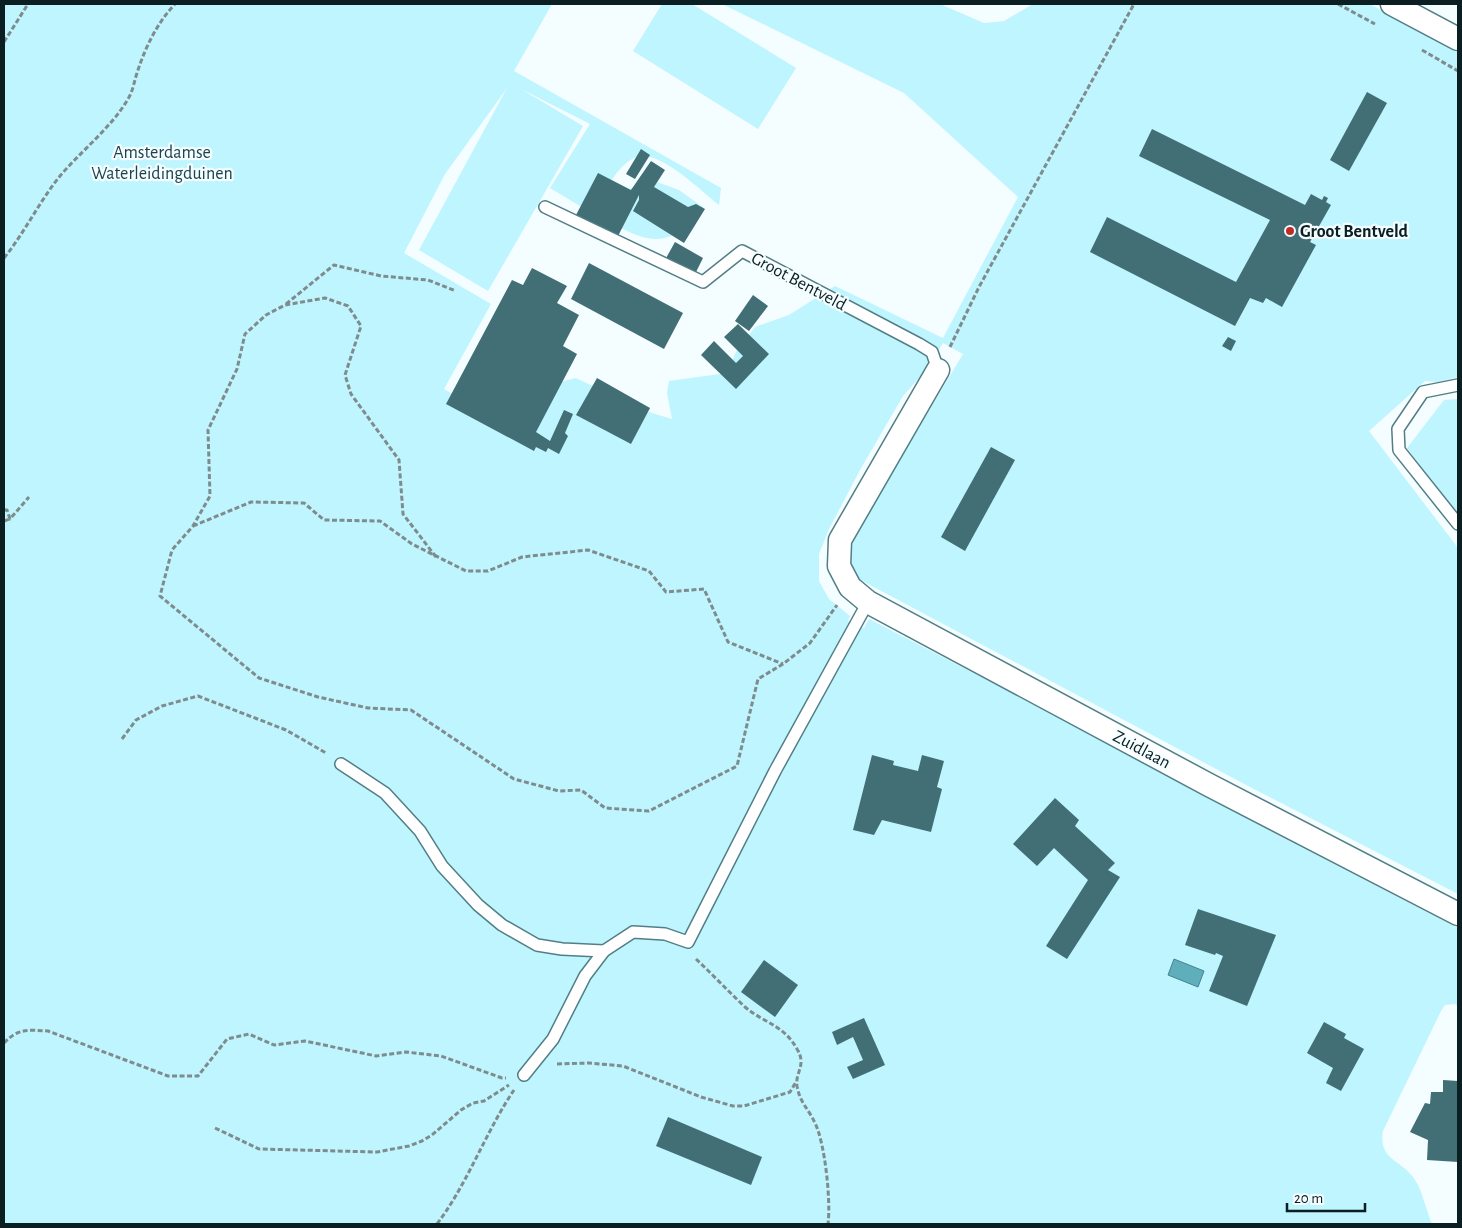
<svg xmlns="http://www.w3.org/2000/svg" width="1462" height="1228" viewBox="0 0 1462 1228" font-family="'Alegreya Sans',sans-serif">
<rect width="100%" height="100%" fill="#f4fdff"/>
<!-- green -->
<g fill="#bff5fe">
<path d="M4,4h548l-38,67 207,117 -2,17c-19,-15 -50,-46 -74,-49 -9,-1 -18,5 -24,12 -12,12 -19,31 -26,47l-45,-27 40,-64 -69,-35 62,37 -95,165 -69,-41 88,-162 -62,86 -41,79 87,51 -47,85 59,34 57,-41 16,-4 66,32 30,9 -5,-26 2,-12 58,-8 9,-21 19,-25 34,-12 46,-29 108,52 75,-141 -114,-104 -182,-89h218l44,19 20,-2 29,-17h337l88,49v324l-21,5 -12,-1 -56,50 89,117v346l-208,-107 -395,-210 -6,-15 2,-21 112,-187 -20,-11 -15,25 -25,28 -43,74 -31,59 -10,25v27l10,18 21,17 -2,5 16,7 5,-9 296,153 107,60 186,96v78l-3,-2 -10,1 -4,6 -58,120c-5,30 19,28 32,49 8,12 11,31 17,44h-1428z"/>
<polygon points="662,4 692,4 796,68 758,129 633,51"/>
<path d="M657,182l22,8 25,18c-30,34 -45,40 -87,18l10,-35 13,-8z"/>
<polygon points="1458,399 1458,518 1407,448 1444,400"/>
</g>
<!-- water -->
<polygon fill="#5faebb" stroke="#46838d" points="1174,959 1204,971 1198,987 1168,975"/>
<!-- building -->
<g fill="#426e75">
<polygon points="1367,92 1387,103 1349,171 1330,160"/>
<polygon points="1152,129 1305,205 1311,194 1322,200 1324,196 1328,198 1326,202 1331,205 1310,242 1316,245 1282,307 1266,298 1263,303 1250,298 1235,326 1090,252 1107,217 1236,282 1270,220 1139,156"/>
<polygon points="641,149 650,155 635,179 626,174"/>
<polygon points="651,161 665,170 654,187 688,207 696,204 705,209 684,243 633,211 639,200 639,195 618,236 576,215 598,173 631,190"/>
<polygon points="675,242 703,258 694,276 665,260"/>
<polygon points="589,263 683,313 664,349 571,299"/>
<polygon points="532,268 567,286 557,303 579,315 563,346 577,354 536,432 550,441 564,410 573,414 565,433 568,436 559,454 548,448 546,452 536,447 534,451 446,404 512,280 523,285"/>
<polygon points="753,295 768,306 749,331 735,321"/>
<polygon points="738,324 769,354 736,389 701,355 714,341 736,363 743,356 724,337"/>
<polygon points="1228,337 1236,341 1231,351 1222,346"/>
<polygon points="597,378 650,408 631,444 576,415"/>
<polygon points="991,447 1015,460 965,551 941,537"/>
<polygon points="872,755 894,761 893,765 918,771 922,755 944,761 937,787 942,789 931,832 882,820 874,835 853,830"/>
<polygon points="1055,798 1079,820 1075,826 1115,863 1108,870 1120,877 1067,959 1046,946 1088,880 1054,848 1037,866 1013,844"/>
<polygon points="1198,909 1276,935 1247,1006 1209,991 1223,956 1216,953 1215,955 1185,945"/>
<polygon points="764,960 798,985 775,1017 741,992"/>
<polygon points="864,1018 885,1065 853,1079 847,1067 863,1060 853,1037 837,1045 832,1032"/>
<polygon points="1324,1022 1346,1034 1344,1038 1364,1049 1341,1091 1326,1083 1333,1068 1307,1053"/>
<polygon points="1443,1080 1458,1081 1458,1162 1427,1160 1428,1140 1410,1132 1425,1103 1430,1104 1431,1092 1443,1092"/>
<polygon points="668,1117 762,1157 751,1185 656,1146"/>
</g>
<g fill="none" stroke-linecap="round" stroke-linejoin="round">
<!-- lane casing -->
<g stroke="#527e85" stroke-width="14">
<g id="lane">
<polyline points="545,207 703,282 742,251 919,344 932,352 938,370"/>
<polyline points="1458,385 1423,392 1398,429 1399,450 1458,524"/>
<polyline points="341,764 385,793 420,831 442,866 478,905 502,925 537,945 562,949 604,951"/>
<polyline points="524,1075 553,1039 585,976 604,951 633,932 665,934 688,942 775,771 868,602"/>
</g>
</g>
<!-- street casing -->
<g stroke="#527e85" stroke-width="25">
<g id="street">
<polyline points="1392,4 1458,39"/>
<polyline points="938,370 840,540 839,566 850,587 868,602 1209,785 1458,914"/>
</g>
</g>
<!-- path -->
<g stroke="#7e8c8e" stroke-width="3" stroke-dasharray="5 2.5" stroke-linecap="butt">
<polyline points="1338,4 1375,24"/>
<polyline points="4,42 28,4"/>
<polyline points="1422,50 1458,71"/>
<path d="M4,258c21,-26 35,-56 56,-82 22,-26 51,-48 68,-77 5,-8 6,-17 9,-26 8,-25 20,-50 38,-69"/>
<polyline points="286,304 334,265 381,276 428,280 456,291"/>
<polyline points="950,347 979,287 1134,4"/>
<polyline points="4,510 7,510 10,519 29,497"/>
<polyline points="4,521 10,519"/>
<polyline points="193,526 251,502 304,503 324,520 380,521 412,544 466,571 488,571 522,557 588,550 649,571 666,592 704,589 728,642 783,664"/>
<polyline points="436,557 403,514 399,460 351,394 345,375 361,326 348,306 325,298 285,305 266,315 245,334 237,369 208,430 210,496 193,526 172,550 160,596 259,678 318,697 368,708 411,710 514,779 559,791 581,790 605,808 649,811 737,766 758,679 783,664 810,643 837,605"/>
<polyline points="122,739 136,720 162,706 198,696 286,730 326,753"/>
<path d="M696,959c16,15 32,32 49,48 19,16 39,18 52,42 10,16 -2,23 0,37 3,17 11,22 18,37 10,20 16,78 13,101"/>
<path d="M4,1043c14,-15 24,-13 44,-12l120,45h30l29,-37 22,-5 25,11 31,-4 71,15 30,-4 35,4 61,22h4"/>
<polyline points="557,1064 589,1063 623,1066 701,1097 733,1106 744,1106 790,1092 796,1082"/>
<polyline points="215,1128 259,1149 377,1152 409,1146 422,1141 432,1135 461,1110 473,1103 484,1101 509,1085"/>
<path d="M437,1224c31,-41 48,-91 77,-134"/>
</g>
<!-- lane -->
<use href="#lane" stroke="#fff" stroke-width="11"/>
<!-- street -->
<use href="#street" stroke="#fff" stroke-width="22"/>
</g>
<!-- markers -->
<circle fill="#bc2e25" stroke="#f4fdff" stroke-width="2" cx="1290" cy="231" r="5"/>
<g text-anchor="middle" stroke-width="4.5" stroke-linejoin="round" paint-order="stroke">
<!-- park labels -->
<g font-size="18" fill="#1d4349" stroke="#f4fdff">
<text x="162" y="158">Amsterdamse<tspan x="162" dy="21">Waterleidingduinen</tspan></text>
</g>
<!-- poi labels -->
<g font-size="18" font-weight="bold" fill="#0b1e21" stroke="#f4fdff" text-anchor="start">
<text x="1300" y="237">Groot Bentveld</text>
</g>
<!-- street labels -->
<g font-size="18" fill="#0b1e21" stroke="#f4fdff">
<text transform="translate(799 281) rotate(28)" y="6">Groot Bentveld</text>
<text transform="translate(1142 749) rotate(28)" y="6">Zuidlaan</text>
</g>
</g>
<!-- border -->
<rect width="1462" height="1228" fill="none" stroke="#0b1e21" stroke-width="10"/>
<!-- scale -->
<path d="M1287 1203v8h78v-8" fill="none" stroke="#0b1e21" stroke-width="2.5"/>
<text x="1294" y="1203" font-size="15" fill="#0b1e21" stroke="#f4fdff" stroke-width="4" paint-order="stroke">20 m</text>
</svg>
